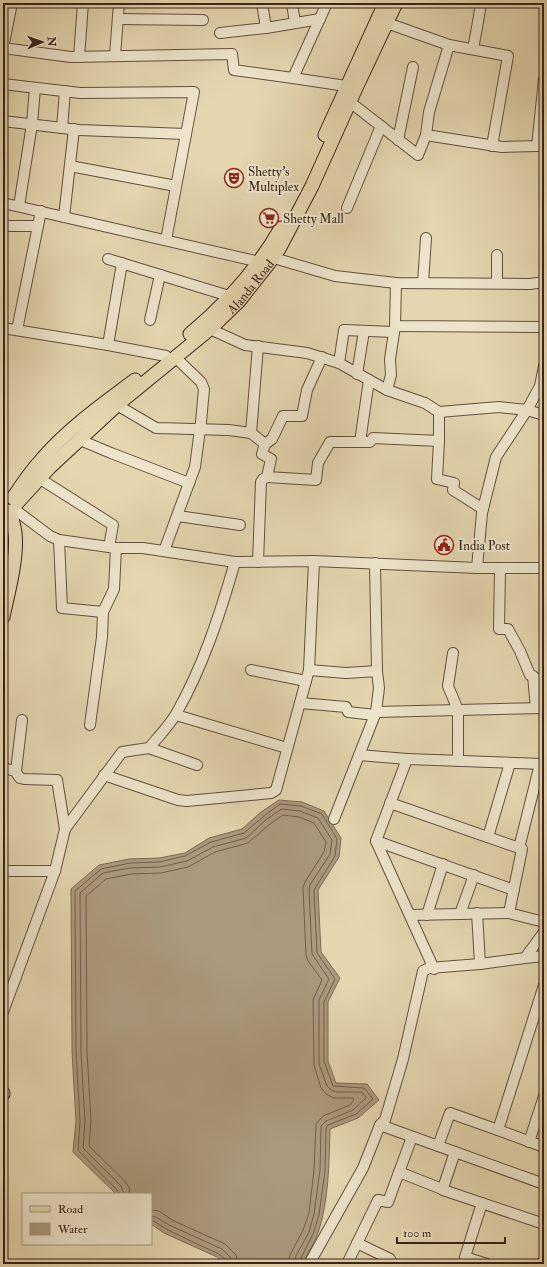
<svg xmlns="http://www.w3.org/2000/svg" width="547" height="1267" viewBox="0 0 547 1267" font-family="'IM FELL Double Pica',serif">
<rect width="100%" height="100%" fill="#e4d6af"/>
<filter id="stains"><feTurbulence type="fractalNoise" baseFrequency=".005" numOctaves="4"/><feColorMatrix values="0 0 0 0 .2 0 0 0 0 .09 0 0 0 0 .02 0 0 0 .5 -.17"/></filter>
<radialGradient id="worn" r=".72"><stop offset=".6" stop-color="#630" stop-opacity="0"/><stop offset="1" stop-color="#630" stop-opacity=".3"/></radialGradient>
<!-- water -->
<path fill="#aa997c" stroke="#7d6a55" d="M279,800l23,2 22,9 17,27 -2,19 -21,33 3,62 19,26 -12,24v59l8,22 31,1 12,16 -21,18 -28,11c-1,35 -1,71 -12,104 -4,11 -11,20 -15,31h-79l-7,-7 -53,-24 -13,-9v-30h-35l-43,-42 3,-31 -4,-69 -1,-163 28,-24 30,-6 30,-1 26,-5 24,-15 33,-9 19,-17z"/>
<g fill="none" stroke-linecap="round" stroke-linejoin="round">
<!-- shore -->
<g stroke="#725e4b" stroke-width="1">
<polyline points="119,1194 117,1190 78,1150 80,1121 76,1052 75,891 101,869 130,863 159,862 185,856 211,842 244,833 264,816 280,804 301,806 322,814 337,839 335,856 314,890 317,953 335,979 324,1002 324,1061 333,1086 364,1088 373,1099 356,1114 328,1125 326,1128 325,1171 319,1215 313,1234 301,1258 300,1264"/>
<polyline points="124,1194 121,1186 83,1148 85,1121 81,1052 80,893 103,873 130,868 160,867 187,861 213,847 246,838 267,819 282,809 300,811 318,818 332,840 330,854 310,885 309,890 312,954 329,979 319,1000 319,1064 327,1086 331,1090 336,1092 362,1092 366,1098 353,1110 326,1121 321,1126 320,1170 314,1214 309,1232 296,1256 294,1264"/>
<polyline points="130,1194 129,1188 126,1182 89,1146 91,1120 87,1052 86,896 106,879 131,874 161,873 188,867 215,852 248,843 270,824 283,815 299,817 314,823 326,842 324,852 305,882 303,888 306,955 308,961 322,980 313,1000 314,1065 321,1088 326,1094 334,1098 353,1098 354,1100 350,1105 323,1116 316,1124 314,1170 309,1213 303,1230 290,1255 288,1264"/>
<polyline points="151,1210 159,1211 172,1220 225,1244 236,1255 238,1264"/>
<polyline points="151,1216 156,1217 169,1225 222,1249 230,1257 231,1264"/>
<polyline points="151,1221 154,1221 166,1229 195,1243 219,1254 226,1260 226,1264"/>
</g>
<!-- minor casing -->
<g stroke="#64503f" stroke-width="12">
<g id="minor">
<polyline points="262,3 266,28 320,19"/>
<polyline points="292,3 295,23"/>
<polyline points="327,3 293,78 346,86"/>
<polyline points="118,19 203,20"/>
<polyline points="387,23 449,45 508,56 492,146"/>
<polyline points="220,33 266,28"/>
<polyline points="3,48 71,57 232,54 234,70 293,78"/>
<polyline points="3,48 12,3"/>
<polyline points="473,49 478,22 481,3"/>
<polyline points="115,56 119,3"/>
<polyline points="79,57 83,3"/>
<polyline points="3,84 80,93 194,92 166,240"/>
<polyline points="350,102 418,155 426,135 502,147 537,146 544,79"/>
<polyline points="3,121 79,130 186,134"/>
<polyline points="62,128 65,91"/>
<polyline points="426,135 429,112 449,45"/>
<polyline points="398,140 413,67"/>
<polyline points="70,166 176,186"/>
<polyline points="3,203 264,263"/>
<polyline points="19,206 32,124 35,88"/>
<polyline points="347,208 381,126"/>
<polyline points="64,217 74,129"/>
<polyline points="3,226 38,226"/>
<polyline points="267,256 335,276 396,283 530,284 544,282"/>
<polyline points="108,259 229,296"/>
<polyline points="396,283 395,326 544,327"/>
<polyline points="423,283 426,238"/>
<polyline points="497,283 497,255"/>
<polyline points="150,320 160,275"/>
<polyline points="3,328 108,345 166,356"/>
<polyline points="210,329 245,345 307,353 339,363 387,390 425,403 439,412 499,407 527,410 544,415"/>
<polyline points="17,330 41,211"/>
<polyline points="108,345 122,263"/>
<polyline points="339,363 344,330 394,332"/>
<polyline points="357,374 364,331"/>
<polyline points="387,390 391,375 390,359 395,326"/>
<polyline points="117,405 156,428 229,430 251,433 265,444 272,439 283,416 302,416 307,390 322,357"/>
<polyline points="251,433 258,346"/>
<polyline points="80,440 111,453 189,483"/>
<polyline points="439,441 437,479 454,483 453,490 483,509"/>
<polyline points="360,442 369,380"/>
<polyline points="265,444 262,454 271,459 267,477 316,480 318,463 330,442 370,442 373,438 439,441 439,412"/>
<polyline points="34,475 113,525 109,547"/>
<polyline points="14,509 50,536 59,540 116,548 143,548 235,562 314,561 477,568 544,568"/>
<polyline points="178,516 240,525"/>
<polyline points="59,540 62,608 103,612"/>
<polyline points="164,551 195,467 201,422 204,389 201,382 175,357"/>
<polyline points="258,562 261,482 263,479 267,477"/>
<polyline points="375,563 377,671"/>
<polyline points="477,568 482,513 496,457 527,410 540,386 544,366"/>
<polyline points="500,568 499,629 508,629 520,651 530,675 544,683"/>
<polyline points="453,653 448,686 458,710 458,761"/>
<polyline points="251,670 306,681"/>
<polyline points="309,670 346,673 377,671 379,688 376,712"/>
<polyline points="533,676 536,708"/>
<polyline points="300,703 346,707 348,712 375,715"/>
<polyline points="176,715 287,748"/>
<polyline points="90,725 102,637 103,612 114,589 116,548"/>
<polyline points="149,748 197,765"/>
<polyline points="359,755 407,759"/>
<polyline points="3,768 15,771 20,778 24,779 57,780 65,829"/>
<polyline points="16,771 22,720"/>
<polyline points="104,775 178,800 187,801 271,793 276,790 309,670 314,561"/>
<polyline points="390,803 519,848 540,764"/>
<polyline points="334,819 376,712 544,708"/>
<polyline points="488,837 510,763"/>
<polyline points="376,841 514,890"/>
<polyline points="519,848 522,849 509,913 544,922"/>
<polyline points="3,871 55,871"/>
<polyline points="477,913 480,964"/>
<polyline points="460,914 474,875"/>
<polyline points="410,915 509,913"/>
<polyline points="427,915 443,864"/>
<polyline points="525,958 544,956"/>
<polyline points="434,969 376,841 407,759 544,764"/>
<polyline points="544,985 498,1130 544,1147"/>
<path d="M3,1012l52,-141 10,-42 57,-77 27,-4c9,-11 20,-22 27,-34 27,-47 44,-100 59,-152"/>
<polyline points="380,1125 544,1184"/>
<polyline points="529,1142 544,1096"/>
<polyline points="438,1146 450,1113 498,1130"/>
<polyline points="455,1152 443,1188 443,1190 544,1224"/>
<polyline points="399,1172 442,1189"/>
<polyline points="482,1203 465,1257 487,1264"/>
<polyline points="357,1243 390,1259"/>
<polyline points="309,1264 363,1168 380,1125 385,1120 403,1059 423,971 429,968 480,964 525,958 544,932"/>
<polyline points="347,1264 378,1200 388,1202 412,1137"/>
<polyline points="542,1264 544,1261"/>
</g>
</g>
<!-- major casing -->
<g stroke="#39241a" stroke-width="15">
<g id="major">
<polyline points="325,135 385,3"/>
<path d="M190,334c35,-29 68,-66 91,-106"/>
<path d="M13,498c9,-14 19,-28 30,-40 26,-30 60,-54 92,-78"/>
<path id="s1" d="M17,503l33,-36 67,-62 93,-76 29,-28 30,-38 10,-14 33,-63 44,-98 40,-85"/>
<path d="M3,617c5,-24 15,-60 12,-84 -1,-8 -3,-15 -5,-22"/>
<polyline points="3,1093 3,1094"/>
</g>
</g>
<!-- minor -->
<use href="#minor" stroke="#ede4cb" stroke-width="10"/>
<!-- major -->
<use href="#major" stroke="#e4d6af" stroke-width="13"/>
</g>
<!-- icons -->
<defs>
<g id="theatre-ring" transform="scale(1)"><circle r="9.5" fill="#ede4cb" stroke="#8f2418" stroke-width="1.5"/><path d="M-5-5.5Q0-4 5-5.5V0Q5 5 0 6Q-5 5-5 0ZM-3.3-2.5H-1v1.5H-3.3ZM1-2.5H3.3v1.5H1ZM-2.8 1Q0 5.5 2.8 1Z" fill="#8f2418"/></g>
<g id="supermarket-ring" transform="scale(1)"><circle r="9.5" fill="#ede4cb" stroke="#8f2418" stroke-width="1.5"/><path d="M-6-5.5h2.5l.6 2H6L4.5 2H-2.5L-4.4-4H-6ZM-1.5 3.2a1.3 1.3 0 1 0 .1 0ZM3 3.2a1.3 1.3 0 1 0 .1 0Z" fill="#8f2418"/></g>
<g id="civic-ring" transform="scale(1)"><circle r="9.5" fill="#ede4cb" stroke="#8f2418" stroke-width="1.5"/><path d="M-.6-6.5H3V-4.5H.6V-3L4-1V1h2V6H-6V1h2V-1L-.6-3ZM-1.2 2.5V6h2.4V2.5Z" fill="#8f2418"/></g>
</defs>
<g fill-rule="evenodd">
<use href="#theatre-ring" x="234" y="178"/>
<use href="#supermarket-ring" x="269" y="218"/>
<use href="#civic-ring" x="444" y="545"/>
</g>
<g text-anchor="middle" stroke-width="4" stroke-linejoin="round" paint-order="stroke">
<!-- poi labels -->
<g font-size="13" fill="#39241a" stroke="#ede4cb" text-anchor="start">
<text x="248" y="176">Shetty's<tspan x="248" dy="15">Multiplex</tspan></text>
<text x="283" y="223">Shetty Mall</text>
<text x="458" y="550">India Post</text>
</g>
<!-- street labels -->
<g font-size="13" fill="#39241a" stroke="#ede4cb">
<text dy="5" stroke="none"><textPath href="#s1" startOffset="319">Alanda Road</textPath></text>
</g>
</g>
<!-- margin -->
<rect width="547" height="1267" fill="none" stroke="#e4d6af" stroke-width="16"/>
<rect x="4" y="4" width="539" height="1259" fill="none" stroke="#39241a" stroke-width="2"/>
<rect x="8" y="8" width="531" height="1251" fill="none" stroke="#39241a"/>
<!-- legend -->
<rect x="22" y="1193" width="130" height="52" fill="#ede4cb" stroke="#a59784"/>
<rect x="30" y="1206" width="20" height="6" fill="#e4d6af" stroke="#a59784"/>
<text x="58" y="1213" font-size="12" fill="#39241a">Road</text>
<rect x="30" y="1223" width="20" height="12" fill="#aa997c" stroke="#a59784"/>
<text x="58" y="1233" font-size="12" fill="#39241a">Water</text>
<!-- north arrow -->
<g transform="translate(42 42) rotate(88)" stroke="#ede4cb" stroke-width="3" paint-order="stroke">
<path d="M0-3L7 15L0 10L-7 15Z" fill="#39241a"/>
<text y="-6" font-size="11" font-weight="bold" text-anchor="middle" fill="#39241a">N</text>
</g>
<!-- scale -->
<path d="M397 1237v6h108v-6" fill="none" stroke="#39241a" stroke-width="2"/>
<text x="403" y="1237" font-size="12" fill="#39241a" stroke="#ede4cb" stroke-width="3" paint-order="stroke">100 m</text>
<rect width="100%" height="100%" filter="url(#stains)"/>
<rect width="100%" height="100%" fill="url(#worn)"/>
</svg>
